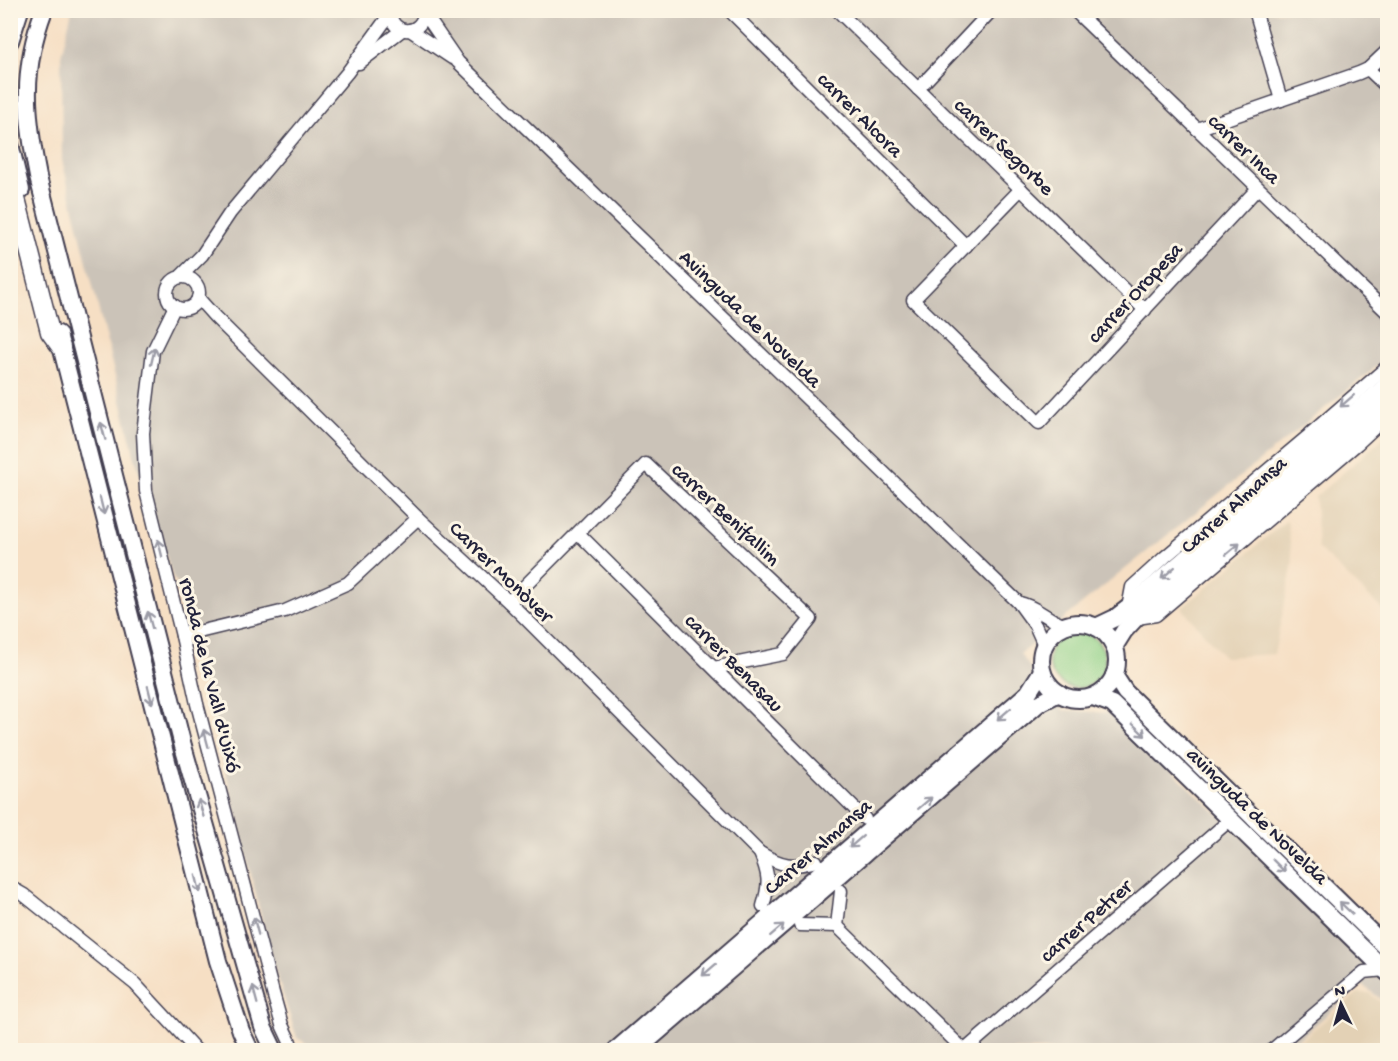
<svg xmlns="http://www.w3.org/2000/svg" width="1398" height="1061" viewBox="0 0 1398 1061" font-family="'Gochi Hand',sans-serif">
<rect width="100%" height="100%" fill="#fcf5e5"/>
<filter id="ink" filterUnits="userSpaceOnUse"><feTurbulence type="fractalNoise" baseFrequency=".0167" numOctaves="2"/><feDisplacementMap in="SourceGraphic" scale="12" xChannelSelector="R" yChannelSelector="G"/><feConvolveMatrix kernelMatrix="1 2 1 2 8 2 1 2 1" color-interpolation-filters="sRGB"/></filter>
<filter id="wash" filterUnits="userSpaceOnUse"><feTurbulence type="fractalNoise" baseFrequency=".008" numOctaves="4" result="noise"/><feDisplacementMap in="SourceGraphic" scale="24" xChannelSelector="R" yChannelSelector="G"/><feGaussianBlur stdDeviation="1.35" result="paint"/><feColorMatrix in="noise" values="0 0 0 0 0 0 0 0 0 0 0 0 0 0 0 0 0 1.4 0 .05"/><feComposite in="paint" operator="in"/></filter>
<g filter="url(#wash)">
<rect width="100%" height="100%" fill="#f6dfc4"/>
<!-- built -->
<g fill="#e3d1b5">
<polygon points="1387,435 1387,614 1318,548 1315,497"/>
<polygon points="1287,520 1293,563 1274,654 1224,657 1182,608"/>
<polygon points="1358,993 1369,993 1387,1007 1387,1050 1288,1050"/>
</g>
<!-- industrial -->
<polygon fill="#cbc3b8" points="72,10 1387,11 1387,358 1020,654 1063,710 1110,713 1387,972 1387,1004 1362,985 1286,1050 318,1050 297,1038 272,961 181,588 173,578 135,458 62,160 61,56"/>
<!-- green -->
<circle fill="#93d289" stroke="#5a7a62" stroke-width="1.5" cx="1077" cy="660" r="28"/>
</g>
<g filter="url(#ink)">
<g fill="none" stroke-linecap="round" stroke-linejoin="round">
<!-- minor casing -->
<g stroke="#423e50" stroke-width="15">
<g id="minor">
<path d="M390,10c0,27 33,27 35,0"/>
<polyline points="729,10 966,246"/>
<polyline points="837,10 1145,310"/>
<polyline points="1074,10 1388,313"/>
<polyline points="1255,10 1281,100"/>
<polyline points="425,14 458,62 1019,603 1035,625 1044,645"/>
<polyline points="410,30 452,58"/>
<polyline points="359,63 402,30"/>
<polyline points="1368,69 1388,88"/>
<polyline points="918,89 992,10"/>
<polyline points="1197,129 1359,73 1368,69 1388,50"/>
<polyline points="1021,189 913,300 1039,423 1258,188"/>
<circle cx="183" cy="293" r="16"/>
<polyline points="180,277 202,255 230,213 347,73 390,14"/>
<path d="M198,298l17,19 203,201 91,84 251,251c22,13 32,15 56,8"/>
<polyline points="175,306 153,351 143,433 146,491 182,636 197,704 273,993 282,1025 290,1042 289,1050"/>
<polyline points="1310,434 1388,366"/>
<polyline points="578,533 865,819"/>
<polyline points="509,602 646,464 811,619 783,654 714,668"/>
<path d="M1019,603c17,3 30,18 47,23"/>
<polyline points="1128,608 1132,587 1165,557 1307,437 1333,431"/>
<polyline points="1137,618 1156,615 1357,444 1388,415"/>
<polyline points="182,636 285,611 348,583 418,518"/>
<path d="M760,853c9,22 10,30 3,53"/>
<polyline points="10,887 24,895 135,984 196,1050"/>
<polyline points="800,925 837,926 964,1050"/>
<polyline points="837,926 841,891"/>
<polyline points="965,1050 1231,819"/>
<polyline points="1272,1050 1364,972 1385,970"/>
</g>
</g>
<!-- major casing -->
<g stroke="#423e50" stroke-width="20">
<g id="major">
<path d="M44,10c-23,61 -18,105 -6,167l145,569 80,281 11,23"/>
<polyline points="10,41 20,10"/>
<polyline points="10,144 21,190"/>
<polyline points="58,334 218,961 241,1031 250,1050"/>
<circle cx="1079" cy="661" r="38"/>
<polyline points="1096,627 1115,618 1128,608 1388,384"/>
<polyline points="1114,647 1124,631 1136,618 1388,400"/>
<polyline points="1114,675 1125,692 1388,949"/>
<polyline points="1093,697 1112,704 1388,973"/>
<polyline points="616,1050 1028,693 1042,671"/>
<polyline points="637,1050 1038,704 1059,693"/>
</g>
</g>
<!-- highway casing -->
<g stroke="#423e50" stroke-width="21">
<polyline id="highway" points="10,175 50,332 61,347"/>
</g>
<!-- minor -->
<use href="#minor" stroke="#fff" stroke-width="12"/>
<!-- major -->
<use href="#major" stroke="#fff" stroke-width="16"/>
<!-- highway -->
<use href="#highway" stroke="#fff" stroke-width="18"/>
</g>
<!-- one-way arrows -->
<defs><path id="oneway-shaft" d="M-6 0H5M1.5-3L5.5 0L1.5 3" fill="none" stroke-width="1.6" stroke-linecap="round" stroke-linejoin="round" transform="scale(1.5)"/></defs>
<g stroke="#9c9ca7">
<use href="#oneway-shaft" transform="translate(153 356) rotate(-77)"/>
<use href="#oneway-shaft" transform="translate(1347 401) rotate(139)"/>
<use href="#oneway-shaft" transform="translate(103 431) rotate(-105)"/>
<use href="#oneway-shaft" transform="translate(102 506) rotate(76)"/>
<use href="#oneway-shaft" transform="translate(160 548) rotate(-104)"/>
<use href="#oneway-shaft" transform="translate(1233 549) rotate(-40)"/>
<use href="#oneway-shaft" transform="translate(1168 573) rotate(139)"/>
<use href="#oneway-shaft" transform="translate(150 620) rotate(-105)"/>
<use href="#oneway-shaft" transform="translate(150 695) rotate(76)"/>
<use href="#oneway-shaft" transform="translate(1004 714) rotate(139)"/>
<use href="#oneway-shaft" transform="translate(1139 730) rotate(44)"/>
<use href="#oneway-shaft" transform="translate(206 738) rotate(-105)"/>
<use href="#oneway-shaft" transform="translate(925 803) rotate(-41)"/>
<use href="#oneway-shaft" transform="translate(201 808) rotate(-106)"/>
<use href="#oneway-shaft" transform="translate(856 842) rotate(139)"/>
<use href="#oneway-shaft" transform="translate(1279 866) rotate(45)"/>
<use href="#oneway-shaft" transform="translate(198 884) rotate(76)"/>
<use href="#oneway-shaft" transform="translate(1346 908) rotate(-136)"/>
<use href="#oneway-shaft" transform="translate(256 926) rotate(-105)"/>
<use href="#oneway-shaft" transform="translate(777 930) rotate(-41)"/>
<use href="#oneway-shaft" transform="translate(709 970) rotate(139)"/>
<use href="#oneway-shaft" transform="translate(255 995) rotate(-105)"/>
</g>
</g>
<g text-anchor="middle" stroke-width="6" stroke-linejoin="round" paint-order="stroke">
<!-- street labels -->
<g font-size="21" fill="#22223b" stroke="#fcf5e5">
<text transform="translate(861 114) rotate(45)" y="7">carrer Alcora</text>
<text transform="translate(1005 146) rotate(44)" y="7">carrer Segorbe</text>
<text transform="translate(1245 148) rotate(44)" y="7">carrer Inca</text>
<text transform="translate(1134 292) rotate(-47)" y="7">carrer Oropesa</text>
<text transform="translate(751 318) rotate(44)" y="7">Avinguda de Novelda</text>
<text transform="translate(1233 504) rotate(-42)" y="7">Carrer Almansa</text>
<text transform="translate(727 513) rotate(43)" y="7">carrer Benifallim</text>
<text transform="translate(502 571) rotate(44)" y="7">Carrer Monòver</text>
<text transform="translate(735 662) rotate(45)" y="7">carrer Benasau</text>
<text transform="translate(211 675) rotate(76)" y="7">ronda de la Vall d'Uixó</text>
<text transform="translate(1258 815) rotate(44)" y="7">avinguda de Novelda</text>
<text transform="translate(817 846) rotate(-41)" y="7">Carrer Almansa</text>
<text transform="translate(1085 920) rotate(-41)" y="7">carrer Petrer</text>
</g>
</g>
<!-- margin -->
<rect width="1398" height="1061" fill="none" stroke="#fcf5e5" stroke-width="36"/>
<!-- north arrow -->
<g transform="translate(1341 1004) rotate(355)" stroke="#fcf5e5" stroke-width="4.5" paint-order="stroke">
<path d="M0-4.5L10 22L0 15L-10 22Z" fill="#22223b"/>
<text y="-9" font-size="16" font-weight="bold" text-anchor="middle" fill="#22223b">N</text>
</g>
</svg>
